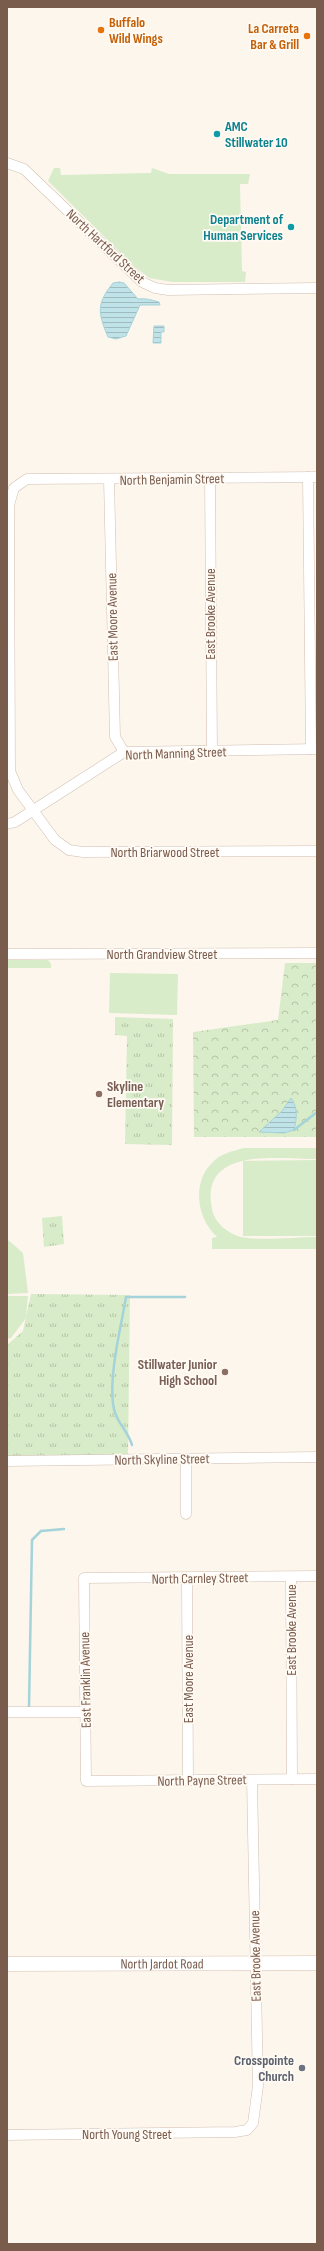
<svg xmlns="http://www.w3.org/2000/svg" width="324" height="2251" viewBox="0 0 324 2251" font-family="'Sofia Sans Condensed',sans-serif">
<defs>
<pattern id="forest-crowns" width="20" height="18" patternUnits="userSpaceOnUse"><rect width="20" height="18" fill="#d8ecc9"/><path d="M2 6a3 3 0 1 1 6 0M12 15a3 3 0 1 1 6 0" fill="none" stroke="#b4c2a5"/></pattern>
<pattern id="park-tufts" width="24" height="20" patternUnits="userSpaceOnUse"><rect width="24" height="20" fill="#d8ecc9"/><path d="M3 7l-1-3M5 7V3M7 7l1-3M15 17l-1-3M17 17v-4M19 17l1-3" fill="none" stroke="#b4c2a5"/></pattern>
<pattern id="water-rules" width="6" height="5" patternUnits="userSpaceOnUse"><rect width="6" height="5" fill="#bfe3e8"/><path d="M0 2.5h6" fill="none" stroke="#a0bbbe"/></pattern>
</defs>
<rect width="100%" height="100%" fill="#fdf6ec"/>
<!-- grass -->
<g fill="#d8ecc9">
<polygon points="54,168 60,168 61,175 151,173 152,168 169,174 250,174 248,184 240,184 242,271 246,272 245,282 172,282 149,278 135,267 48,181"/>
<polygon points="7,960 48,960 51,964 51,968 7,968"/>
<polygon points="110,973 178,974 177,1015 109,1013"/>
<path d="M244,1148h73v11c-38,0 -118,-13 -105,50 2,13 15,24 29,28 19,4 55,0 76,0v12h-105v-11l5,-1c-21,-19 -26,-57 -2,-77 8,-7 18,-9 29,-12z"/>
<polygon points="317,1160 317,1236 243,1236 243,1161"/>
<polygon points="7,1239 23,1253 28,1293 7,1294"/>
<polygon points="7,1296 28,1296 26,1318 11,1338 7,1339"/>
</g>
<!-- forest -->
<polygon fill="url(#forest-crowns)" points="285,963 317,963 317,1137 194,1137 193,1032 278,1020"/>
<!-- park -->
<g fill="url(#park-tufts)">
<polygon points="115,1017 173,1019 172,1145 125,1144 127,1036 115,1035"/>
<polygon points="62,1216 64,1244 44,1247 42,1218"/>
<polygon points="31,1294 130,1295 128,1455 7,1456 7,1345 23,1331"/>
</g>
<!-- water -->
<g fill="url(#water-rules)" stroke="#a5d3da">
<path d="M119,282l5,1 14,16c7,-1 14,1 21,3l1,3h-20l-14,31 -10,3 -8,-2c-10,-24 -12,-33 5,-54z"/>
<polygon points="154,326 164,326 164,332 161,332 161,343 153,343"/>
<path d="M291,1098c7,10 6,20 3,32l-10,3 -25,-1 23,-21z"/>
</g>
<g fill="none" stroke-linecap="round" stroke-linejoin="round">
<!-- stream -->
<g stroke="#a5d3da" stroke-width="2.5">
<polyline points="294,1130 317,1112"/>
<path d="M132,1445c-4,-15 -17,-23 -19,-41 -4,-30 8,-77 13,-107h59"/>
<polyline points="29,1707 32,1540 41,1531 64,1529"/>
</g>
<!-- street casing -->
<g stroke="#d1beb0" stroke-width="11">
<g id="street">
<polyline points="7,163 24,169 142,282 155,288 168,290 317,288"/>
<polyline points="308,477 311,749"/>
<polyline points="317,477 27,479 14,488 9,505 10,771 18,790 55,840 69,850 83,852 317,851"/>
<polyline points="210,478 212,751"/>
<polyline points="109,480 115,737 124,752"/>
<polyline points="7,824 15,822 124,752 317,749"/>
<polyline points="7,954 317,953"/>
<polyline points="186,1459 186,1514"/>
<polyline points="7,1461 317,1457"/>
<polyline points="317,1576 84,1578 86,1781 317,1779"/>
<polyline points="291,1577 292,1779"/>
<polyline points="187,1578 188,1781"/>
<polyline points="7,1712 85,1712"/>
<polyline points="7,2135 235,2132 247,2130 253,2123 258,2086 252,1780"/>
</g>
</g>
<!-- secondary casing -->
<g stroke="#d6c0b0" stroke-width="15">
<g id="secondary">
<path id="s1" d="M7,1964l310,-1"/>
</g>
</g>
<!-- street -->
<use href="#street" stroke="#fff" stroke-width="10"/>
<!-- secondary -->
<use href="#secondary" stroke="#fff" stroke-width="14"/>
</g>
<!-- markers -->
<g fill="#e8710a" stroke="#fffaf3" stroke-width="1.5">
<circle cx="101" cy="30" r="4"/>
<circle cx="307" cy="36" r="4"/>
</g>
<g fill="#0f9aa8" stroke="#fffaf3" stroke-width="1.5">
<circle cx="217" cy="134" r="4"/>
<circle cx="291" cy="227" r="4"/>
</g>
<g fill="#8d6e63" stroke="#fffaf3" stroke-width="1.5">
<circle cx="99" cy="1094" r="4"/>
<circle cx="225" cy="1372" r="4"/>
</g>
<circle fill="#6b7280" stroke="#fffaf3" stroke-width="1.5" cx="302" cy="2068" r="4"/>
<g text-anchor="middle" stroke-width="3.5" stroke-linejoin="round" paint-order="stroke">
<!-- food labels -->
<g font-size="14" font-weight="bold" fill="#c56008" stroke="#fffaf3" text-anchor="start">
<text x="109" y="27">Buffalo<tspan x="109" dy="16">Wild Wings</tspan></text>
<text x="299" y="33" text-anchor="end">La Carreta<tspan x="299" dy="16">Bar &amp; Grill</tspan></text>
</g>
<!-- culture labels -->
<g font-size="14" font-weight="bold" fill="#0d838f" stroke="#fffaf3" text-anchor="start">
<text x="225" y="131">AMC<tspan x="225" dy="16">Stillwater 10</tspan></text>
<text x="283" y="224" text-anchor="end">Department of<tspan x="283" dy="16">Human Services</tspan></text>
</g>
<!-- street labels -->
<g font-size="14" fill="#7a5c4d" stroke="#fffaf3">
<text transform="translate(106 246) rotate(43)" y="5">North Hartford Street</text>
<text transform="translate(172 479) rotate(-1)" y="5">North Benjamin Street</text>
<text transform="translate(210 614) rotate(-90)" y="5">East Brooke Avenue</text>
<text transform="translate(112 617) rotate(-91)" y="5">East Moore Avenue</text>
<text transform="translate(176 753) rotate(-2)" y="5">North Manning Street</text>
<text x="165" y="857">North Briarwood Street</text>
<text x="162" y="959">North Grandview Street</text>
<text transform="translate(162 1459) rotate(-1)" y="5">North Skyline Street</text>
<text transform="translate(200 1578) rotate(-1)" y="5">North Carnley Street</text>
<text transform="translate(291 1630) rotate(-90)" y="5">East Brooke Avenue</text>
<text transform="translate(188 1679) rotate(-90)" y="5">East Moore Avenue</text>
<text transform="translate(85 1680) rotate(-91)" y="5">East Franklin Avenue</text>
<text transform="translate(202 1780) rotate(-1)" y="5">North Payne Street</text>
<text transform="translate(255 1956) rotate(-91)" y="5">East Brooke Avenue</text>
<text dy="5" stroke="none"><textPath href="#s1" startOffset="155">North Jardot Road</textPath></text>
<text x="127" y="2139">North Young Street</text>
</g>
<!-- education labels -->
<g font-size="14" font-weight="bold" fill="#785e54" stroke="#fffaf3" text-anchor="start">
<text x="107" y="1091">Skyline<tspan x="107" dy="16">Elementary</tspan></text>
<text x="217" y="1369" text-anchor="end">Stillwater Junior<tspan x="217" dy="16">High School</tspan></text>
</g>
<!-- worship labels -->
<g font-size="14" font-weight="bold" fill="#5b616d" stroke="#fffaf3" text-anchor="end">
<text x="294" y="2065">Crosspointe<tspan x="294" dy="16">Church</tspan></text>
</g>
</g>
<!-- border -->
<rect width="324" height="2251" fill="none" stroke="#7a5c4d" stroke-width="16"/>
</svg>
